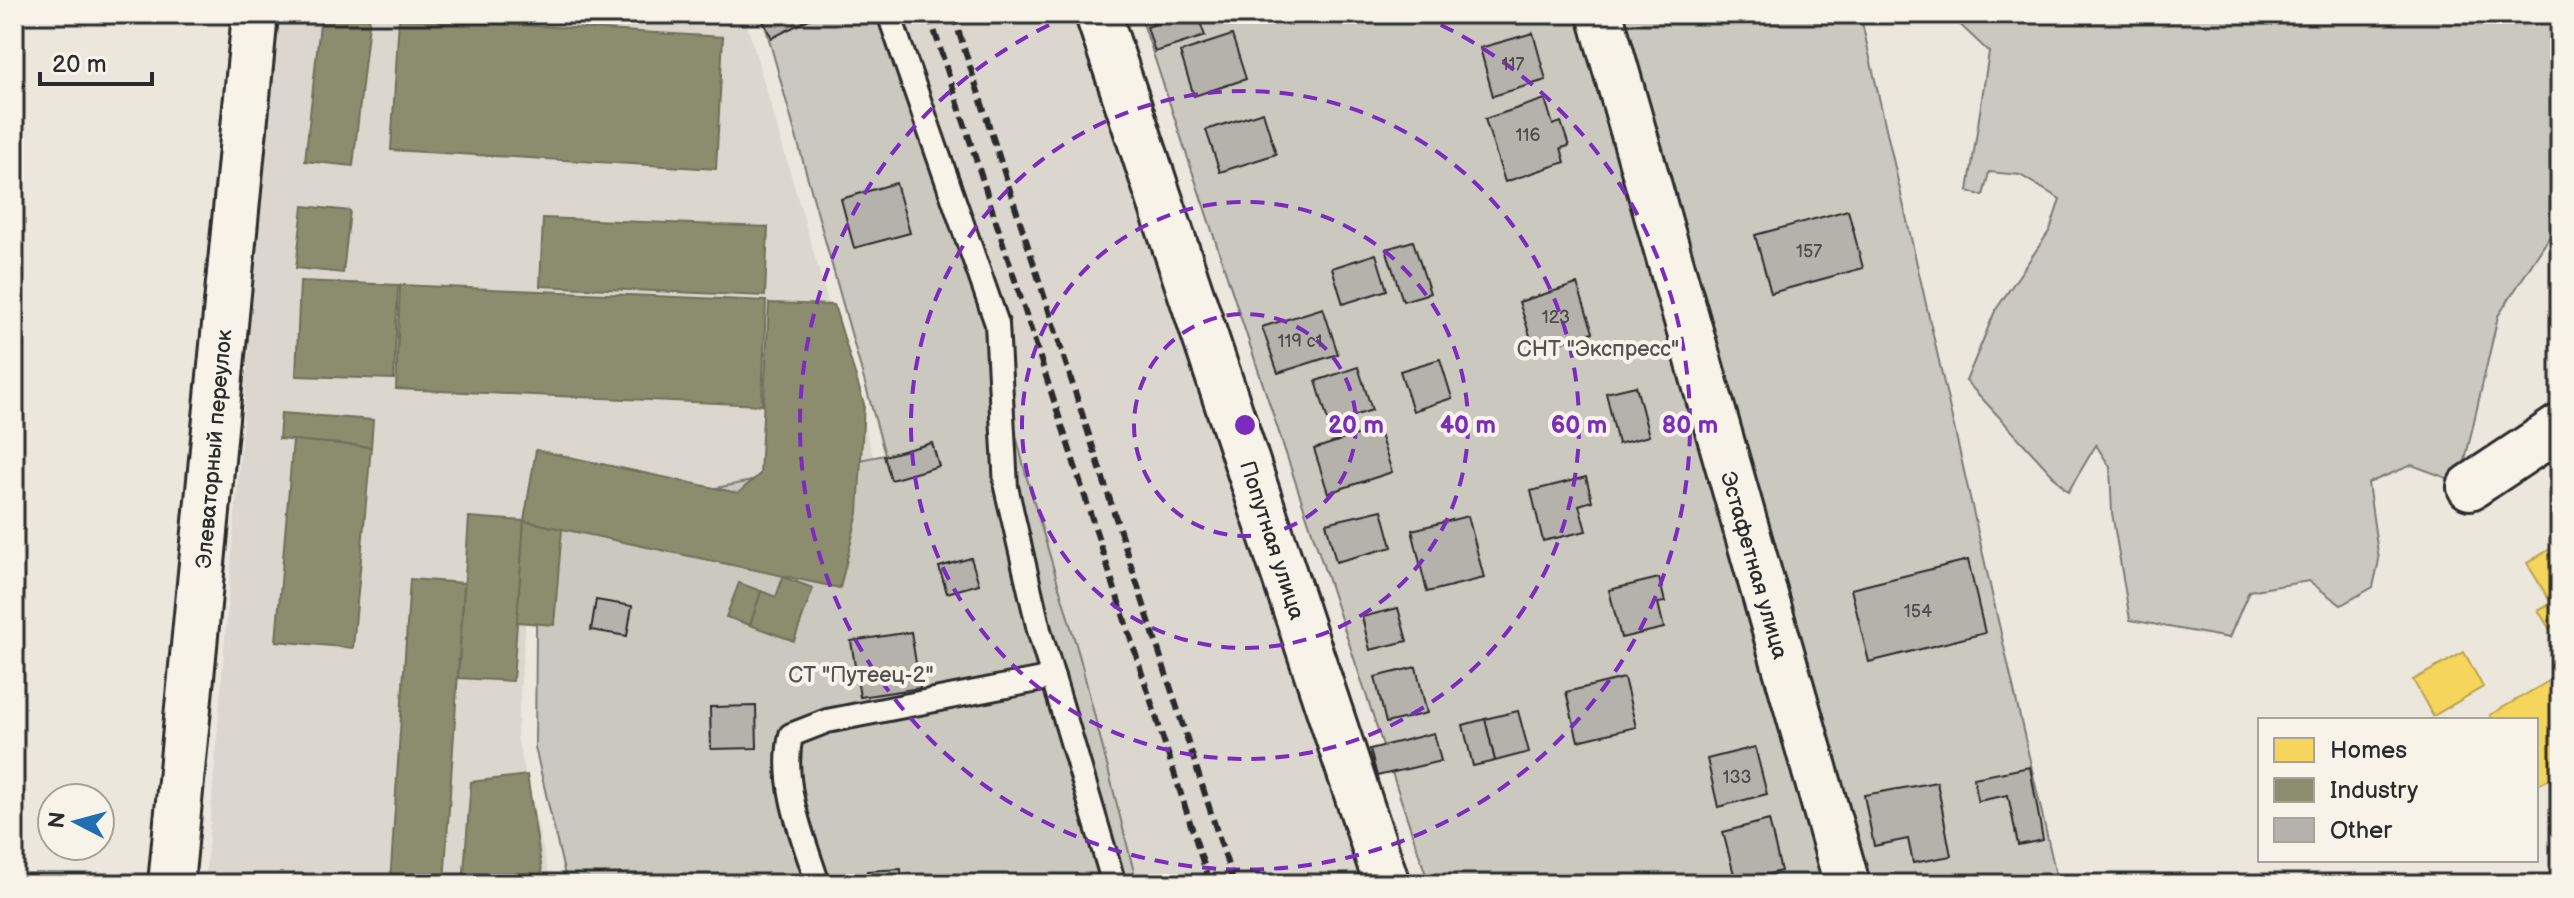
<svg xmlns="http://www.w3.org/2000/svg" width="2574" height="898" viewBox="0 0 2574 898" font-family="'Balsamiq Sans',sans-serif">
<rect width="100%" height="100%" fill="#ebe7dd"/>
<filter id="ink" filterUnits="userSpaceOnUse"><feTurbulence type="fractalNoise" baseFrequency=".0125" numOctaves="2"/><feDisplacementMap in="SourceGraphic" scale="16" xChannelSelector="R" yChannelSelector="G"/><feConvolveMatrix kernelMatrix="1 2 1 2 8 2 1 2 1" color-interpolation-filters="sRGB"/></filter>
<g filter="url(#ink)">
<!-- built -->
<g fill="#dbd7ce">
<polygon points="276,14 744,14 876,466 530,558 517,737 551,884 205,884"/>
<polygon points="879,14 1126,14 1220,324 1411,884 1075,884"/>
</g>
<!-- green -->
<g fill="#cbc8bf" stroke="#7b7a75" stroke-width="2">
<polygon points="762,14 881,14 987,320 1026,475 1080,658 1137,884 567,884 535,747 537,523 885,455"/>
<polygon points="1140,14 1860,14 2058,884 1429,884"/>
<polygon points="1949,14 1995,14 2010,21 2027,14 2560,14 2560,221 2498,316 2460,483 2412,465 2368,483 2379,560 2373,587 2341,605 2309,581 2249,591 2229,638 2130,620 2112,513 2110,467 2096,445 2068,492 1966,381 1995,311 2050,230 2060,199 2020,175 1989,172 1983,196 1968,191 1989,52"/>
</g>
<!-- homes -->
<g fill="#f6d55c" stroke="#b9a24d" stroke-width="2">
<polygon points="2560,543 2560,621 2549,628 2538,610 2551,603 2527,563"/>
<polygon points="2464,652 2483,687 2433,716 2413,680"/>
<polygon points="2549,681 2560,699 2560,773 2536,786 2536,720 2492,720 2490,715"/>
</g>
<!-- industry -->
<g fill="#8c8c6e" stroke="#6f6f5a" stroke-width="2">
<polygon points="321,14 370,14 353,166 305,161"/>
<polygon points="399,18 723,37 716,169 391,150"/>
<polygon points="303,206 350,211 343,273 296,268"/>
<polygon points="543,218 768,227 765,296 540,286"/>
<polygon points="300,281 398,285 394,379 296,376"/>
<polygon points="400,285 766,301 762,405 396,389"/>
<polygon points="769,303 834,305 864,404 858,513 840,588 524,521 536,450 738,493 760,474"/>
<polygon points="281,413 373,420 371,447 279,439"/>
<polygon points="293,440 371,447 353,648 276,641"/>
<polygon points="469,517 524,521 513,681 458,678"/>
<polygon points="524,521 562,529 554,625 517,622"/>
<polygon points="783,577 813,588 794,641 750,625 761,591 776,597"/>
<polygon points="410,579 464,583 444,884 390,884"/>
<polygon points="739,583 761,591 750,625 726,617"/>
<polygon points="527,775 544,884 463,884 471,782"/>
</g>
<!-- building -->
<g fill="#b5b2ab" stroke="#2b2b2b" stroke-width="2">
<polygon points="773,14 819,14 772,38 762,19"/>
<polygon points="1149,14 1178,14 1152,23"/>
<polygon points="1186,14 1197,14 1205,36 1155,52 1147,27"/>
<polygon points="1533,33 1546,80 1493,96 1480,48"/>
<polygon points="1232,35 1246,79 1194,96 1180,52"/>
<polygon points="1545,99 1553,125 1561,122 1569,146 1561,148 1565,162 1505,182 1485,119"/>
<polygon points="1263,112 1276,154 1220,172 1206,130"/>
<polygon points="896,183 910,233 854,248 841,199"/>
<polygon points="1848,210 1863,268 1771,293 1755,235"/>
<polygon points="1413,241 1430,293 1403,301 1386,249"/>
<polygon points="1376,254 1387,290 1343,304 1332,268"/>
<polygon points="1577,284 1593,332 1535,351 1519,302"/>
<polygon points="1323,308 1338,354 1278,373 1262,327"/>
<polygon points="1440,359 1452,398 1413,411 1400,371"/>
<polygon points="1358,367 1372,410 1329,424 1316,381"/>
<polygon points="1636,386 1649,436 1618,444 1606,393"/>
<polygon points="1378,428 1392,472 1328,493 1314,449"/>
<polygon points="932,443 939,466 891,480 884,456"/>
<polygon points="1586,477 1592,501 1579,505 1586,531 1543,541 1531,491"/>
<polygon points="1382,510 1392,547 1336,562 1326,523"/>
<polygon points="1468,516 1484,578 1427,592 1412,530"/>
<polygon points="971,558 979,584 947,593 939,567"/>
<polygon points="1968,560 1985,633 1869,662 1851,589"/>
<polygon points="1659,578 1665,602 1658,603 1664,628 1621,638 1609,590"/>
<polygon points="596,600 632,606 627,636 591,630"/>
<polygon points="1398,608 1407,641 1370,650 1362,617"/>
<polygon points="911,632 920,688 860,697 851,641"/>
<polygon points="1416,667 1427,713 1386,723 1375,677"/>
<polygon points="1624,678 1636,727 1578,741 1566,692"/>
<polygon points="756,706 757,748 711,749 710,707"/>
<polygon points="1518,711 1529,752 1495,761 1485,719"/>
<polygon points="1485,719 1495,761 1473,766 1463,725"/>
<polygon points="1434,733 1441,761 1377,776 1370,749"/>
<polygon points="1755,747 1767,794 1718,807 1707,759"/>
<polygon points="2030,767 2043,840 2018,845 2008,795 1978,801 1974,778"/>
<polygon points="1937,782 1951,856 1913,863 1908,839 1874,846 1864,795"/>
<polygon points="1769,820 1781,871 1736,882 1723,832"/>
<polygon points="901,869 902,884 867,884 867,871"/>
</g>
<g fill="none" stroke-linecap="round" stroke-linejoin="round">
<!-- service casing -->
<g stroke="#2b2b2b" stroke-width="28">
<g id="service">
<polyline points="889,14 997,324 1006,487 1039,630 1114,884"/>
<path d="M818,884c-15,-47 -38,-99 -27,-149l36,-14 226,-44"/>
</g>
</g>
<!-- minor casing -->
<g stroke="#2b2b2b" stroke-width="50">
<g id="minor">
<polyline points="1098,14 1387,884"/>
<polyline points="1600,14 1847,884"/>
<polyline points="2470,487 2560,427"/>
<polyline points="171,884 255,14"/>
</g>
</g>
<!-- service -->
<use href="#service" stroke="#f7f3e8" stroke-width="22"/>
<!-- minor -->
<use href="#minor" stroke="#f7f3e8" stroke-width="44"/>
<!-- rail -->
<g stroke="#2b2b2b" stroke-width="6" stroke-dasharray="12 6" stroke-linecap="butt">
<polyline points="929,14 1210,884"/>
<polyline points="953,14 1234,884"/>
</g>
</g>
</g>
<!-- distance rings -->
<g fill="none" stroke="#7b2cbf" stroke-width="4" stroke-dasharray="14 10">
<circle cx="1245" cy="425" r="111"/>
<circle cx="1245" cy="425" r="223"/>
<circle cx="1245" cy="425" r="334"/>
<path d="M1419 15A445 445 0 1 1 1071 15"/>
</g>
<g text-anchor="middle" stroke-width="8" stroke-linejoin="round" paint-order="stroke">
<!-- number labels -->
<g font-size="18" fill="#4e4d4b">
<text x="1513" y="70">117</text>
<text x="1528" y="141">116</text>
<text x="1809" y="257">157</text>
<text x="1556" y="323">123</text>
<text x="1300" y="347">119 с1</text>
<text x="1918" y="617">154</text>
<text x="1737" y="783">133</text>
</g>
<!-- park labels -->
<g font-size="22" fill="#535250" stroke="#f7f3e8">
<text x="1598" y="356">СНТ "Экспресс"</text>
<text x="861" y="682">СТ "Путеец-2"</text>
</g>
<!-- street labels -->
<g font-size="22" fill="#2b2b2b" stroke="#f7f3e8">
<text transform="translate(213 449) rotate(-85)" y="8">Элеваторный переулок</text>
<text transform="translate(1273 540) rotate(72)" y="8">Попутная улица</text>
<text transform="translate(1755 565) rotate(74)" y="8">Эстафетная улица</text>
</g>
</g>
<circle cx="1245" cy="425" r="12" fill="#7b2cbf" stroke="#f7f3e8" stroke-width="4"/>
<g font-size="24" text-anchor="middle" font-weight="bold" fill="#7b2cbf" stroke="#f7f3e8" stroke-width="8" stroke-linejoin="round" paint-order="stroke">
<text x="1356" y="433">20 m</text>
<text x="1468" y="433">40 m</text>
<text x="1579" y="433">60 m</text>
<text x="1690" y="433">80 m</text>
</g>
<!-- margin -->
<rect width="2574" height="898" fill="none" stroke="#f7f3e8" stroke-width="48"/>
<rect x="24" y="24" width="2526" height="850" fill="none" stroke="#2b2b2b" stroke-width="3" filter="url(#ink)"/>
<!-- legend -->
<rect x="2258" y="718" width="280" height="144" fill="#f7f3e8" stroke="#a5a39c" stroke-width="2"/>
<rect x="2274" y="738" width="40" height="24" fill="#f6d55c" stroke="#a5a39c" stroke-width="2"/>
<text x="2330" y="758" font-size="24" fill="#2b2b2b">Homes</text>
<rect x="2274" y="778" width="40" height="24" fill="#8c8c6e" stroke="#a5a39c" stroke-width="2"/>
<text x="2330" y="798" font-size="24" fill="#2b2b2b">Industry</text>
<rect x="2274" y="818" width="40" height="24" fill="#b5b2ab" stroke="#a5a39c" stroke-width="2"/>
<text x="2330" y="838" font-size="24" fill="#2b2b2b">Other</text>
<!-- north arrow -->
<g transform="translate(76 822) rotate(276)"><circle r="38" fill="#f7f3e8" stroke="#a5a39c" stroke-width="2"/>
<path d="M0-6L14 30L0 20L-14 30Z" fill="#1f6fb2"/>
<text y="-12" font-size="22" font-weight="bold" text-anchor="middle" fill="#2b2b2b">N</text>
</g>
<!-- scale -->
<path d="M40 72v12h112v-12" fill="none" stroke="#2b2b2b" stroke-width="4"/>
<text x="52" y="72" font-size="24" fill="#2b2b2b" stroke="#f7f3e8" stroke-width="6" paint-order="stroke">20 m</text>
</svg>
